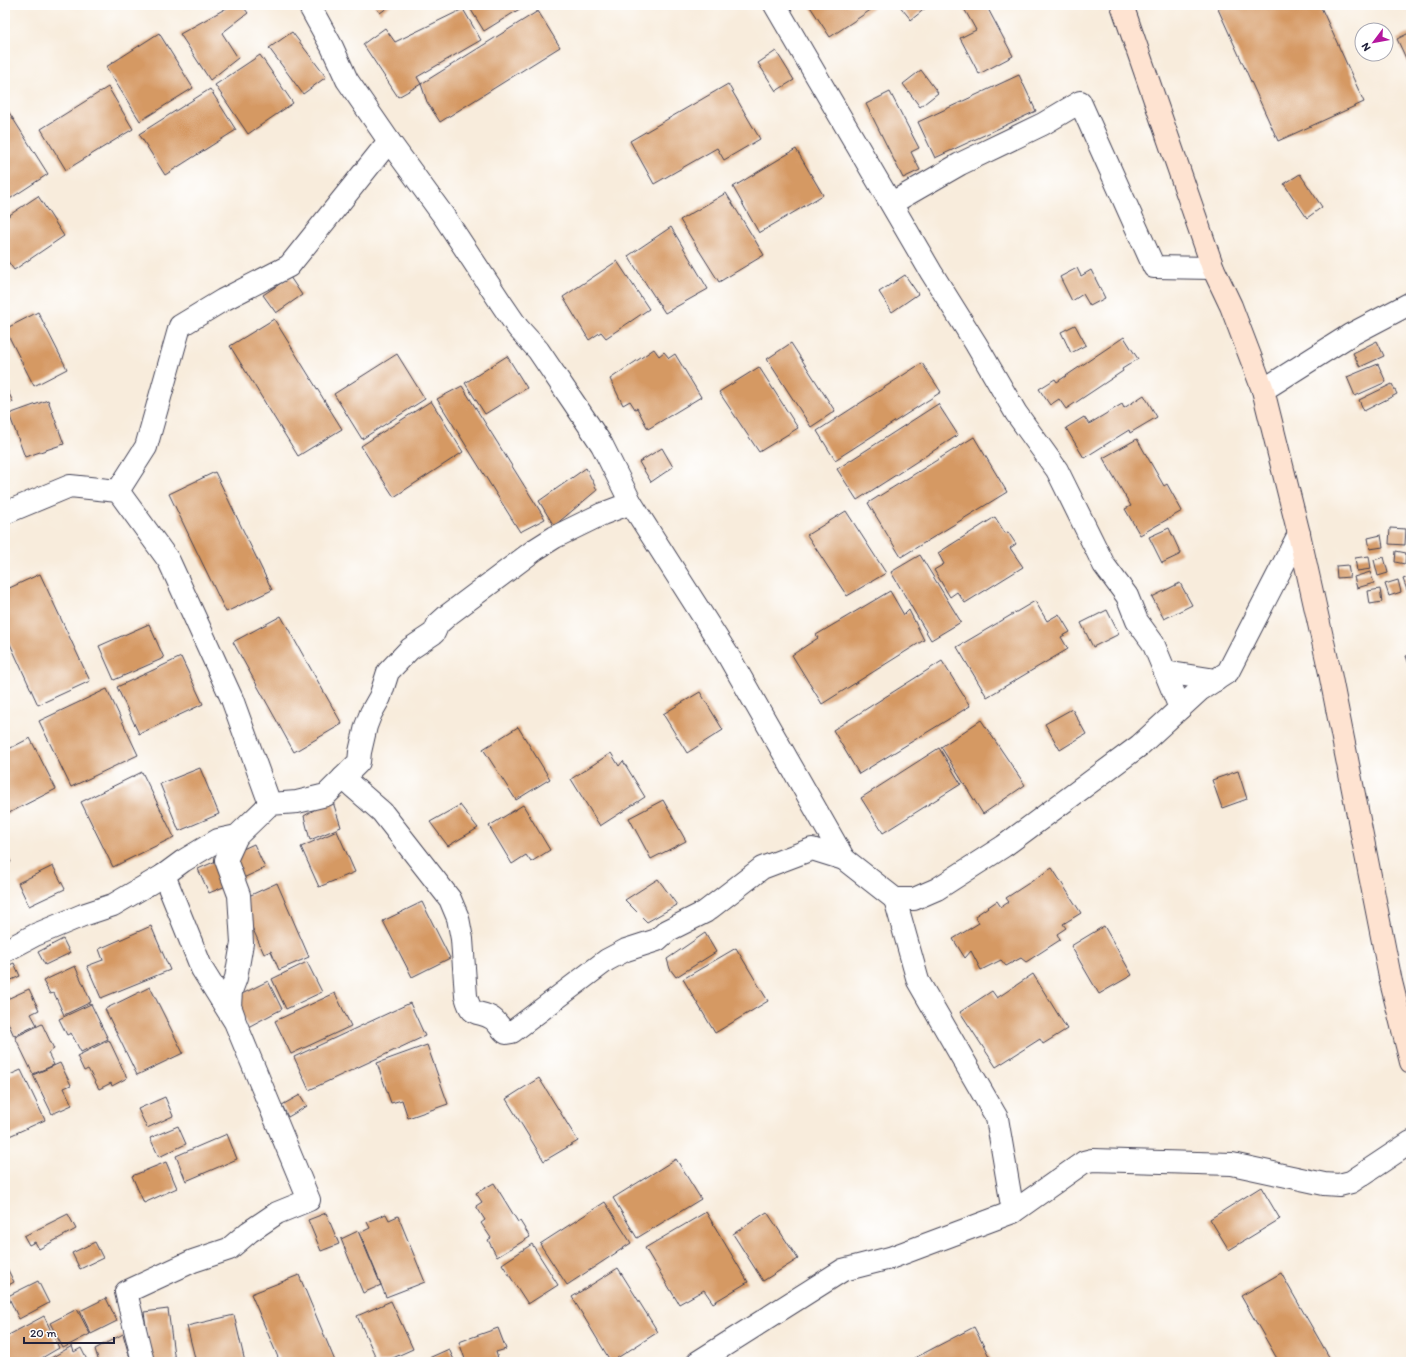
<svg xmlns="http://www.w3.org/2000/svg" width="1416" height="1367" viewBox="0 0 1416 1367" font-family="Itim,sans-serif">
<rect width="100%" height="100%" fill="#fff"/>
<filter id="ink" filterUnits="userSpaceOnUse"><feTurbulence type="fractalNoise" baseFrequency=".025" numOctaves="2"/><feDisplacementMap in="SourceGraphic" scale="8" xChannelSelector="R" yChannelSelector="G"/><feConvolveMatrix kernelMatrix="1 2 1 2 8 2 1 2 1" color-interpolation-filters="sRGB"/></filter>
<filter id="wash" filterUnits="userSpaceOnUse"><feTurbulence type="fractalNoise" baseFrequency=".012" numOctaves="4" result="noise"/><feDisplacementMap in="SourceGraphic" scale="16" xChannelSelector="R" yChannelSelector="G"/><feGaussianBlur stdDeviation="0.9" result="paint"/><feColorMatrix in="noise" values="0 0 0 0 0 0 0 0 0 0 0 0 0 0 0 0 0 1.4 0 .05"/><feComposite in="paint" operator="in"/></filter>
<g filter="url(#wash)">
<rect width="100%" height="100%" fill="#f8ecdc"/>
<g id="blocks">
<!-- building -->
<g fill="#d59963">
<polygon points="232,5 242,5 248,13 222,33 238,58 210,80 180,34"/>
<polygon points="374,5 391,5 380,13"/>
<polygon points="468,5 526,5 484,31"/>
<polygon points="809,5 878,5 830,37"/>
<polygon points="899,5 925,5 927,7 911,20"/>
<polygon points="962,5 986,5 1013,56 979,74 960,38 976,30"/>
<polygon points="1226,5 1320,5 1364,102 1278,141 1218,9"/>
<polygon points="463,9 481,40 417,77 421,84 538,11 560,47 440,122 427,102 421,84 398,97 363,44 385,28 395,42"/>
<polygon points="292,32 326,77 303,94 269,48"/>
<polygon points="1411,32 1411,69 1397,39"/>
<polygon points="159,33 193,88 140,121 106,67"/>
<polygon points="776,51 794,80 776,91 758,63"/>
<polygon points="260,55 293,103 248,134 215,85"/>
<polygon points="921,70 938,93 920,107 903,84"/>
<polygon points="1019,75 1036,111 935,158 918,122"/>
<polygon points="728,84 760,139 724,160 717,148 654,184 630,141"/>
<polygon points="108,87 133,129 66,170 41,129"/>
<polygon points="210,89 236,130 165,175 139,134"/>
<polygon points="890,92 919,148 911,152 920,170 903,178 866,104"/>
<polygon points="5,106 48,174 5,202"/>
<polygon points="796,149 823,195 759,233 733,187"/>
<polygon points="1300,174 1322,207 1307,218 1284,184"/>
<polygon points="726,193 764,255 719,282 680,220"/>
<polygon points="38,196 64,236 14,270 5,257 5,218"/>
<polygon points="671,227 708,289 665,313 628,256"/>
<polygon points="617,261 649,309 606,338 601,332 589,340 563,297"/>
<polygon points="1077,268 1081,276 1091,270 1105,298 1090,306 1083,294 1072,301 1060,277"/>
<polygon points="905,275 918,294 892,312 879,292"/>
<polygon points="290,277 302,295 276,313 263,295"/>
<polygon points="38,312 67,369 34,386 5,329"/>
<polygon points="274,319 342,429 298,456 230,346"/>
<polygon points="1075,325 1086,345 1071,353 1061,332"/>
<polygon points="1124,337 1138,359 1122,369 1123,371 1066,409 1059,399 1050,405 1039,389 1055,379 1057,382"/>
<polygon points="1377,341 1384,356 1360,367 1353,353"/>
<polygon points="791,343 835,411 811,427 767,359"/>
<polygon points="654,349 659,356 664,352 669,358 675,354 701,397 648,429 637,408 635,409 630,401 623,405 610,379"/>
<polygon points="397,354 425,399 362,439 334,394"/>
<polygon points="507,356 527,388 485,414 465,383"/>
<polygon points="922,363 941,392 835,460 817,431"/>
<polygon points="1378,364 1386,382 1355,396 1347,377"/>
<polygon points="759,367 798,428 759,452 719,392"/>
<polygon points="1392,384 1397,394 1364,411 1359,400"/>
<polygon points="5,385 13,402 5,406"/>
<polygon points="462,386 545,519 520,532 437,399"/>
<polygon points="1144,395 1157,417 1130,433 1129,430 1084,458 1066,428 1084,417 1089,424 1122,404 1124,408"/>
<polygon points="48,400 64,444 25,457 9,414"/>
<polygon points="431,401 463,452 394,497 361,446"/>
<polygon points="938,404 958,435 857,500 837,469"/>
<polygon points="974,437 1007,492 901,557 868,503"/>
<polygon points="1137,439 1164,486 1167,484 1182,511 1140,535 1125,509 1131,506 1103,458"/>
<polygon points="662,448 673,467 651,482 639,462"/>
<polygon points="586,468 597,490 554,526 539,501"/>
<polygon points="215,472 272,590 226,612 169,494"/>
<polygon points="846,511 886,573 847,596 807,535"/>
<polygon points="995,517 1005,533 1008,532 1016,544 1010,548 1023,567 965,603 957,592 950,597 934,570 944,564 938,553"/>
<polygon points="1169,528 1181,554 1162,563 1149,537"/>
<polygon points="1390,528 1406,529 1405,545 1389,544"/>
<polygon points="1381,535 1383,547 1370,549 1368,538"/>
<polygon points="1396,551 1406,553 1405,564 1395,562"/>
<polygon points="920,555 961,622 931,640 891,572"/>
<polygon points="1369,556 1371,569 1357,571 1355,558"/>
<polygon points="1384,557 1388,573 1378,576 1374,560"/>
<polygon points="1348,565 1350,577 1337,578 1336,566"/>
<polygon points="1370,572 1374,583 1357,588 1354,577"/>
<polygon points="40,574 90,681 38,705 5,633 5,590"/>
<polygon points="1411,576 1411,588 1407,590 1403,579"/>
<polygon points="1398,580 1401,592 1389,596 1385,584"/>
<polygon points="1180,583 1192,605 1164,619 1152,597"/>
<polygon points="1380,589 1382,602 1370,604 1368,591"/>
<polygon points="890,591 904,615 909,610 924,640 822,704 792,655 818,638 816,635"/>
<polygon points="1035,601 1047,621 1059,614 1070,632 1061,637 1068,649 987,697 957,647"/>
<polygon points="1107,610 1119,634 1093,647 1081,623"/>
<polygon points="281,616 342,724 294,752 233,642"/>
<polygon points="149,624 164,658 114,680 99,646"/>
<polygon points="1411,655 1411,670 1406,656"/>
<polygon points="181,657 203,704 139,734 117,687"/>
<polygon points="942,661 970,706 859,774 833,730"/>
<polygon points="107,689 138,755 71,787 39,721"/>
<polygon points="700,692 723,730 687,753 663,714"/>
<polygon points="1072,709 1086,734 1060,750 1045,724"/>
<polygon points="981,720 1025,785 983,814 941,747"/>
<polygon points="518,727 550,779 516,800 483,749"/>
<polygon points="30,738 56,789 5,815 5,751"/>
<polygon points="939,748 961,784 883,833 861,798"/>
<polygon points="611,753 619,766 623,761 645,797 600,826 571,779"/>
<polygon points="200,768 219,814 179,831 160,784"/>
<polygon points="1238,771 1247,799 1222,808 1212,780"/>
<polygon points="142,772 174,837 113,867 81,802"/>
<polygon points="332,799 341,827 310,840 304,816"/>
<polygon points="663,800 686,841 651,859 629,818"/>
<polygon points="460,805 478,828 448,846 430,822"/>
<polygon points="523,805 550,850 531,862 526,855 512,864 489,826"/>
<polygon points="337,831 355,872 319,887 301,847"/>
<polygon points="254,844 265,868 241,879 230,855"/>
<polygon points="5,851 11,862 5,865"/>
<polygon points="216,861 226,886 209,893 198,869"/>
<polygon points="53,866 65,889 29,906 18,883"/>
<polygon points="1052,868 1081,913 1063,924 1066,928 1057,934 1060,940 1026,962 1021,958 1006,966 1001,960 981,970 971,951 965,958 953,939 979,923 975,916 997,901 1001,907 1009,902 1006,898"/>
<polygon points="658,879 677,905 647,922 625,900"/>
<polygon points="277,883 309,957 279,970 271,951 264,954 240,900"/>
<polygon points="422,902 450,958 412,977 383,921"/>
<polygon points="151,926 170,970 101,998 87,966 103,960 99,949"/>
<polygon points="1104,926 1132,975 1099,994 1071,946"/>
<polygon points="705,933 716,952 676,977 670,969 667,959"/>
<polygon points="63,939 70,953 45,965 38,952"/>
<polygon points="736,948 768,1001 715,1033 683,979"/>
<polygon points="307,962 322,992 286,1009 272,979"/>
<polygon points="14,963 20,976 5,983 5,967"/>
<polygon points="75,966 91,1002 64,1015 54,993 50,994 43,981"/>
<polygon points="1033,974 1067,1029 1043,1044 1040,1039 996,1067 960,1012 992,991 997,998"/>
<polygon points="268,981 282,1009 248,1027 234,998"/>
<polygon points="150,987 183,1053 137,1075 105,1009"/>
<polygon points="29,989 39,1010 31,1014 37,1025 14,1036 5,1016 5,1000"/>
<polygon points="335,993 351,1026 291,1054 275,1021"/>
<polygon points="410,1003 425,1036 309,1090 294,1057"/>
<polygon points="91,1004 108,1039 81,1052 71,1033 67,1035 59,1019"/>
<polygon points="42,1024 54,1049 48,1053 54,1065 33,1074 15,1037"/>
<polygon points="109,1040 127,1078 112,1086 111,1083 99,1089 88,1069 84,1071 77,1056"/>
<polygon points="427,1045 448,1104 408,1118 402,1100 391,1103 377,1063"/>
<polygon points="60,1063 71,1085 64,1088 72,1105 52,1114 33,1075"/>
<polygon points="21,1070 45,1120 5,1138 5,1077"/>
<polygon points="539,1078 578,1141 544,1161 506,1099"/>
<polygon points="300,1095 307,1106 288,1117 282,1105"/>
<polygon points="165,1097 173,1116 147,1128 138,1109"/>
<polygon points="178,1126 186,1144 159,1157 150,1138"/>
<polygon points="227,1134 237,1159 186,1181 176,1156"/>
<polygon points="676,1159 701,1199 637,1238 613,1198"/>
<polygon points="166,1162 177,1188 144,1203 132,1176"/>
<polygon points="494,1183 518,1222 520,1221 530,1237 497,1257 488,1240 491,1238 481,1223 485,1220 476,1206 482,1202 476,1193"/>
<polygon points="1261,1187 1280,1219 1229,1250 1210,1219"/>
<polygon points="605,1202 631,1243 567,1285 540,1244"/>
<polygon points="706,1212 748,1282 713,1303 704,1290 679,1304 645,1248"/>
<polygon points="767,1212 798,1259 763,1281 733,1234"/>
<polygon points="326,1213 339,1244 321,1251 308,1220"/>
<polygon points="68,1214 76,1229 39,1249 35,1242 29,1245 24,1236"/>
<polygon points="386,1214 389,1220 398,1216 425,1282 386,1297 360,1233 370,1228 367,1222"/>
<polygon points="358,1231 381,1285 363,1293 341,1239"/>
<polygon points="95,1242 103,1258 80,1269 72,1253"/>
<polygon points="532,1244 558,1285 528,1304 502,1264"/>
<polygon points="5,1264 14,1282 5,1287"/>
<polygon points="618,1268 658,1332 611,1362 572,1297"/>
<polygon points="1281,1273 1332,1362 1279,1362 1241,1296"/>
<polygon points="299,1275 335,1361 333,1362 280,1362 251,1294"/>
<polygon points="38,1281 49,1303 19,1319 8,1296"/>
<polygon points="106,1298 117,1321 91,1334 80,1311"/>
<polygon points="391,1301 413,1349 384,1362 378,1362 357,1316"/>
<polygon points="77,1309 90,1334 63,1348 50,1323"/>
<polygon points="168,1309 175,1362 151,1362 144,1312"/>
<polygon points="234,1315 245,1362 196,1362 187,1326"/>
<polygon points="44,1316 59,1348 35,1362 5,1362 5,1337"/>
<polygon points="974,1327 992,1362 907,1362"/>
<polygon points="498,1328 506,1349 496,1352 499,1362 466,1362 459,1342"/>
<polygon points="123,1334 131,1362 99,1362 95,1349"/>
<polygon points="72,1346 74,1352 81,1348 88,1362 44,1362"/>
<polygon points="449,1349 455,1362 420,1362"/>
</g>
</g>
</g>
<g filter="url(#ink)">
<use href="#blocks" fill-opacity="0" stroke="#424053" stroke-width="1"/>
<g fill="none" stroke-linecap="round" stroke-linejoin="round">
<!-- minor casing -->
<g stroke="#424053" stroke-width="24">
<g id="minor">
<polyline points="775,5 931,272 976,344 1016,413 1057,470 1104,565 1127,596 1137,621 1153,643 1180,708"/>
<polyline points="892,203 960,164 1043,124 1080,102 1154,267 1213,268"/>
<polyline points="1263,390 1350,335 1411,303"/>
<polyline points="118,491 146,447 180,326 223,300 289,266 389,141"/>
<polyline points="631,503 729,657 844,859"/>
<polyline points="5,513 70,486 118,491 169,561 232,699 270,804"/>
<polyline points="1165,672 1216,680"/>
<path d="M343,778l39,34 68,87 8,19 4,21 4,57c6,24 13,13 27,23 5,4 8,10 13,14l6,-1 95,-72 19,-10 31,-10 10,-9 38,-19 57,-44 50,-19 32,10 51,40h19l23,-10 67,-43 135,-100 61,-56 28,-18 71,-138"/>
<polyline points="895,899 918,981 997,1118 1013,1212"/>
<polyline points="5,951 35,935 83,915 113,905 164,875 183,861 218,840 237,836 270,804 297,802 326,795 359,762 360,752 366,726 371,713 380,697 388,672 410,649 434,633 438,624 448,615 536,549 555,537 602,514 631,503 602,445 574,403 538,350 518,328 503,306 443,215 389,141 347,80 332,47 309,5"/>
<polyline points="234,1017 230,1006 231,991 236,978 242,943 239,895 226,860 237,836"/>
<polyline points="143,1362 126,1292 193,1261 229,1249 249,1232 277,1213 309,1200 235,1022 202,969 164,875"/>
<polyline points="698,1362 843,1270 890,1258 1013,1212 1084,1162 1092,1160 1232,1164 1324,1184 1339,1185 1351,1182 1411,1142"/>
</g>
</g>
<!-- secondary casing -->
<g stroke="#424053" stroke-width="24">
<polyline id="secondary" points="1122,5 1213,268 1231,306 1263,390 1299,534 1330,673 1391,982 1411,1062"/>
</g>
<!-- minor -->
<use href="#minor" stroke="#fff" stroke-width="22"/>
<!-- secondary -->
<use href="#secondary" stroke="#fee3d1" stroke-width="22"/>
</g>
</g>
<!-- margin -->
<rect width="1416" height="1367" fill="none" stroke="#fff" stroke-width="20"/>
<!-- north arrow -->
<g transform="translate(1374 42) rotate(238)"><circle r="19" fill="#ffffff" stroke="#a7a7b1"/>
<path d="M0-3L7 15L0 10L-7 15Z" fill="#b5179e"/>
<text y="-6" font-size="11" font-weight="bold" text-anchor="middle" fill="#22223b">N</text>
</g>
<!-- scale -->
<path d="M24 1337v6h90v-6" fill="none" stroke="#22223b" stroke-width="2"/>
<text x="30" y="1337" font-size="12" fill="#22223b" stroke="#ffffff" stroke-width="3" paint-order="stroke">20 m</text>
</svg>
